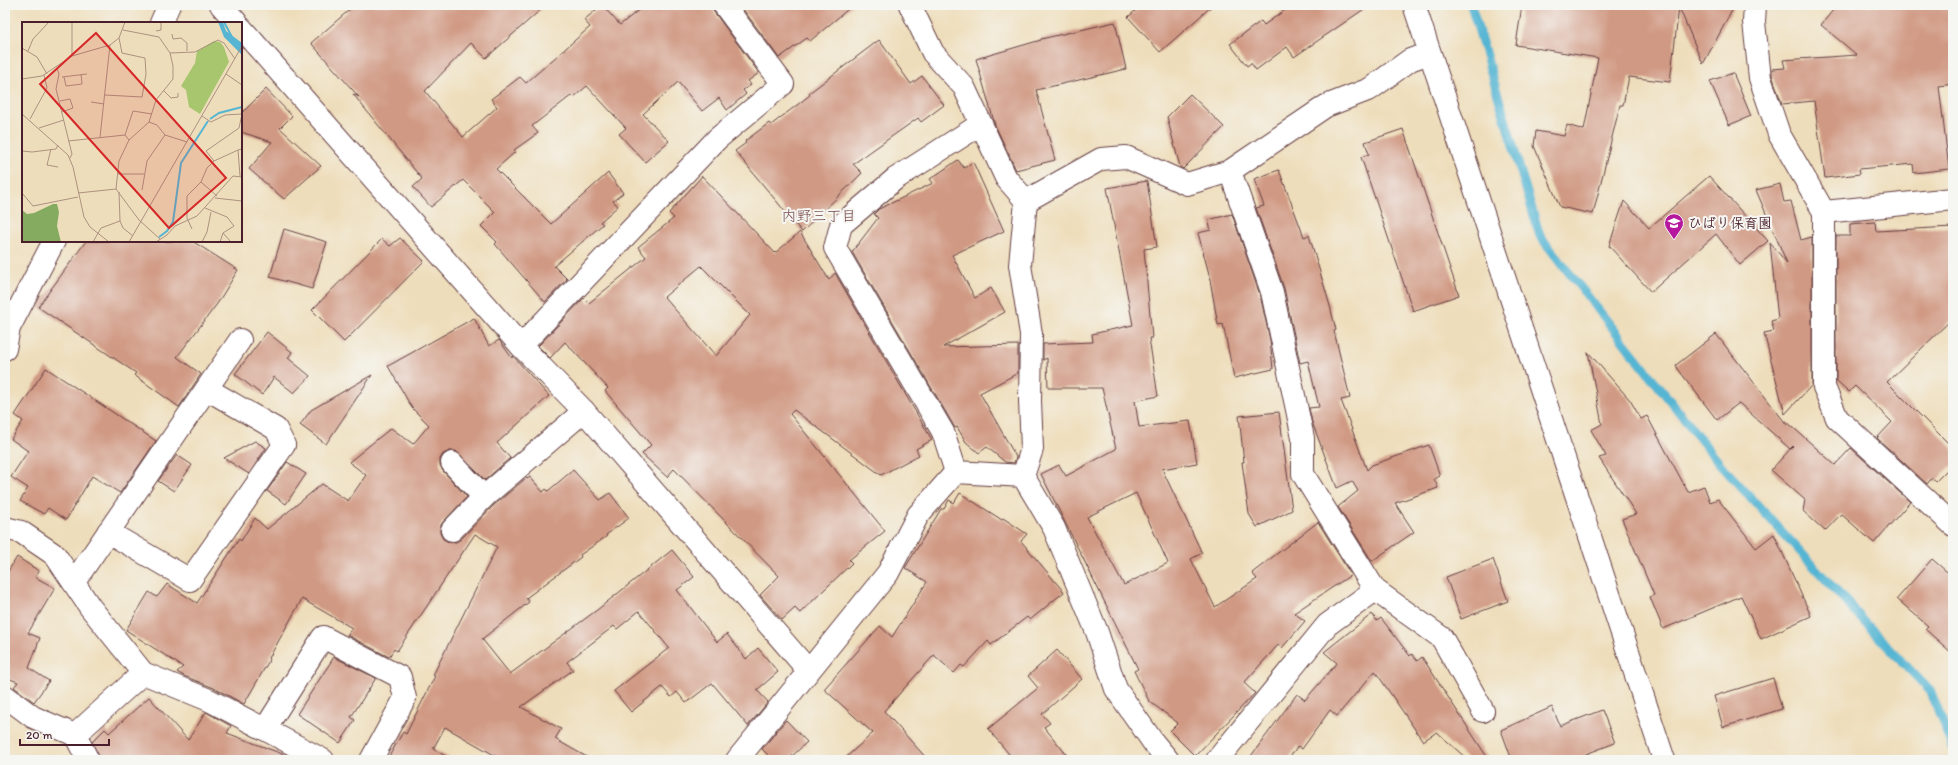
<svg xmlns="http://www.w3.org/2000/svg" width="1958" height="765" viewBox="0 0 1958 765" font-family="Itim,'Klee One',sans-serif">
<rect width="100%" height="100%" fill="#f6f6f2"/>
<filter id="ink" filterUnits="userSpaceOnUse"><feTurbulence type="fractalNoise" baseFrequency=".025" numOctaves="2"/><feDisplacementMap in="SourceGraphic" scale="8" xChannelSelector="R" yChannelSelector="G"/><feConvolveMatrix kernelMatrix="1 2 1 2 8 2 1 2 1" color-interpolation-filters="sRGB"/></filter>
<filter id="wash" filterUnits="userSpaceOnUse"><feTurbulence type="fractalNoise" baseFrequency=".012" numOctaves="4" result="noise"/><feDisplacementMap in="SourceGraphic" scale="16" xChannelSelector="R" yChannelSelector="G"/><feGaussianBlur stdDeviation="0.9" result="paint"/><feColorMatrix in="noise" values="0 0 0 0 0 0 0 0 0 0 0 0 0 0 0 0 0 1.4 0 .05"/><feComposite in="paint" operator="in"/></filter>
<g filter="url(#wash)">
<rect width="100%" height="100%" fill="#eeddba"/>
<g fill="none" stroke-linecap="round" stroke-linejoin="round">
<!-- stream -->
<polyline stroke="#55b5d3" stroke-width="9" points="1471,5 1540,236 1720,464 1873,631 1931,692 1953,749"/>
</g>
<g id="blocks">
<!-- building -->
<g fill="#d09983" fill-rule="evenodd">
<polygon points="355,5 546,5 486,58 471,43 425,91 463,137 497,107 491,99 520,77 526,83 590,27 584,20 602,5 620,25 645,5 712,5 714,12 759,73 748,81 751,85 743,90 746,94 727,110 719,98 702,111 678,82 643,114 669,141 645,162 619,134 626,128 587,86 574,97 572,95 532,126 538,133 514,150 515,152 496,169 551,224 608,173 623,193 613,201 618,206 600,222 603,224 554,266 567,279 545,302 495,244 497,242 481,226 495,212 463,180 431,207 413,187 422,179 353,94 359,97 311,43"/>
<polygon points="740,5 853,5 810,41 807,38 779,58"/>
<polygon points="1142,5 1213,5 1160,52 1128,17"/>
<polygon points="1292,5 1370,5 1294,57 1287,47 1256,70 1251,63 1247,66 1230,44 1261,21 1264,25"/>
<polygon points="1522,5 1735,5 1703,64 1679,7 1670,82 1629,77 1623,105 1620,105 1593,214 1560,207 1534,146 1536,131 1564,136 1567,125 1584,130 1598,58 1516,45"/>
<polygon points="1837,5 1953,5 1953,84 1939,86 1949,169 1914,173 1913,164 1859,169 1860,174 1825,178 1814,101 1782,104 1772,75 1772,69 1785,68 1783,60 1857,55 1821,25"/>
<polygon points="1115,22 1126,69 1036,90 1055,160 1016,170 995,125 976,59 1041,40 1041,39"/>
<polygon points="879,40 911,84 922,76 944,105 921,122 918,118 853,164 862,173 802,232 735,151 746,143 745,141 769,123 771,125 810,95 809,93"/>
<polygon points="1733,73 1751,116 1729,125 1710,81"/>
<polygon points="266,89 292,116 280,128 321,166 284,199 249,169 272,142 241,132 241,114"/>
<polygon points="1190,94 1224,127 1183,169 1180,167 1167,117"/>
<polygon points="1403,129 1459,295 1413,311 1361,157 1369,154 1365,142"/>
<polygon points="958,160 964,168 973,162 1004,231 952,255 975,298 991,288 1005,312 943,347 1018,345 1018,373 980,393 1016,457 1014,463 1005,462 987,447 979,453 966,442 957,427 955,428 852,252 878,218 874,214 879,209 933,183 930,179"/>
<polygon points="1279,170 1304,237 1309,235 1330,306 1336,330 1334,331 1350,398 1341,400 1367,470 1372,465 1429,445 1440,476 1434,479 1438,488 1395,503 1414,532 1372,561 1338,507 1358,491 1352,481 1337,488 1312,422 1309,408 1319,407 1308,361 1300,363 1284,288 1256,208 1264,206 1254,179"/>
<path d="M702,176l73,77 25,-21 29,48 6,-7 97,167 -16,9 3,6 -38,20 -87,-65 -4,4 95,117 -36,29 3,3 -52,50 -5,-5 -13,12 -22,-25 19,-19 -105,-107 -7,8 -25,-23 9,-9 -46,-54 3,-3 -43,-46 -15,16 -12,-12 46,-48 5,5 57,-46 -8,-10 36,-29 -5,-5zM701,266l49,49 -34,41 -52,-59z"/>
<polygon points="1709,176 1768,241 1740,265 1716,234 1651,292 1609,246 1624,201 1649,228"/>
<path d="M1147,181l10,66 -13,2 8,89h-3l9,58 -23,5 4,26 51,-6 7,42 -35,6 40,84 -11,6 24,48 42,-28 -5,-6 66,-51 33,53 -57,38 11,8 -23,27 -4,-3 -34,38 11,10 -60,63 -25,-25 8,-8 -29,-22 -15,-30 4,-2 -97,-195 18,-9 7,11 50,-27 -14,-61h-54l-1,-30 -4,2v-16l50,-2 -1,-8 41,-9 -26,-137zM1136,493l32,70 -44,22 -37,-68z"/>
<polygon points="1780,184 1784,202 1791,201 1801,240 1812,237 1812,385 1785,414 1764,333 1774,331 1771,321 1778,319 1770,243 1787,263 1756,190"/>
<polygon points="1232,214 1260,295 1270,340 1273,369 1234,378 1223,324 1218,325 1209,274 1198,233 1211,230 1208,220"/>
<polygon points="1875,222 1876,231 1953,227 1953,318 1887,382 1953,448 1953,464 1936,481 1932,478 1927,484 1877,438 1892,422 1855,386 1849,392 1836,380 1836,236 1850,236 1850,224"/>
<polygon points="284,229 327,242 312,289 270,277"/>
<polygon points="400,238 424,261 344,342 312,310 382,239 390,246"/>
<polygon points="86,241 192,241 238,270 217,304 177,357 201,374 179,407 134,375 136,373 38,307"/>
<polygon points="474,318 489,346 499,340 512,358 513,356 549,396 497,443 510,458 485,480 456,451 450,451 443,454 440,459 440,465 443,471 467,497 443,522 440,527 440,533 443,539 449,542 456,542 461,539 493,506 526,478 527,479 530,477 543,492 546,489 548,491 573,470 600,500 610,493 629,518 606,535 607,536 580,555 581,557 526,598 529,602 482,639 510,674 597,610 672,550 694,577 677,590 717,642 727,634 746,659 758,648 778,672 757,690 768,702 748,726 712,683 686,703 677,692 671,697 662,687 631,712 614,691 669,648 639,611 617,629 614,626 567,662 573,670 521,707 561,729 555,739 592,760 503,760 445,727 433,749 453,760 387,760 403,732 406,734 435,676 433,675 497,547 475,534 397,651 394,649 389,657 347,635 352,628 302,599 269,658 270,659 244,704 214,688 184,676 177,672 183,667 126,630 149,592 157,597 167,584 197,603 239,539 241,541 255,518 267,529 322,484 348,501 366,475 349,462 391,428 413,444 429,425 412,408 388,366"/>
<polygon points="267,332 292,352 288,358 310,376 294,393 274,377 262,395 235,374"/>
<polygon points="1716,334 1787,425 1786,421 1835,465 1851,448 1910,502 1874,543 1841,514 1825,531 1803,511 1805,500 1771,470 1793,446 1790,449 1739,403 1717,420 1678,369 1676,365"/>
<polygon points="1588,352 1630,400 1641,419 1647,416 1688,492 1704,486 1710,502 1718,499 1756,548 1774,534 1811,616 1761,639 1741,596 1663,629 1650,597 1654,595 1622,519 1636,514 1599,458 1606,456 1591,430 1602,424"/>
<polygon points="46,368 156,441 120,493 92,476 66,520 48,508 44,514 20,501 28,488 11,477 28,451 11,439 23,421 15,415"/>
<polygon points="372,375 326,444 300,425 311,410"/>
<polygon points="1279,412 1292,510 1257,527 1249,514 1242,462 1244,462 1239,416"/>
<polygon points="255,441 266,448 249,474 224,458"/>
<polygon points="177,455 192,465 174,491 158,481"/>
<polygon points="287,462 306,474 286,504 267,491"/>
<polygon points="960,493 1002,520 1003,518 1027,534 1021,541 1064,592 1030,620 1027,617 991,645 988,641 964,667 961,665 954,673 934,655 884,711 928,760 843,760 873,733 824,689 880,626 892,637 927,582 905,568 941,509 944,509 949,500 954,503"/>
<polygon points="17,557 39,571 35,577 55,588 28,633 40,638 29,668 49,681 34,702 14,687 18,682 5,677 5,576"/>
<polygon points="1493,559 1508,601 1461,619 1446,577"/>
<polygon points="1932,559 1953,577 1953,654 1925,629 1928,626 1897,599"/>
<polygon points="1372,614 1377,621 1381,618 1410,656 1412,654 1417,661 1422,657 1489,760 1468,760 1437,732 1423,741 1375,671 1337,716 1330,710 1302,749 1298,746 1287,760 1248,760 1297,694 1305,700 1337,663 1324,652"/>
<polygon points="1057,650 1082,679 1042,714 1050,723 1044,727 1071,760 1014,760 988,729 1038,688 1028,676"/>
<polygon points="334,657 376,678 351,717 355,720 340,743 297,714"/>
<polygon points="1773,678 1782,709 1723,727 1714,696"/>
<polygon points="149,697 188,740 206,712 231,726 227,733 293,758 292,760 100,760 92,742 105,729 109,733"/>
<polygon points="1552,707 1560,726 1602,710 1615,743 1586,754 1588,760 1512,760 1501,730"/>
<polygon points="786,720 807,742 788,760 773,760 762,749"/>
</g>
</g>
</g>
<g filter="url(#ink)">
<use href="#blocks" fill-opacity="0" stroke="#633c40" stroke-width="1"/>
<g fill="none" stroke-linecap="round" stroke-linejoin="round">
<!-- minor casing -->
<g stroke="#633c40" stroke-width="24">
<g id="minor">
<polyline points="221,5 237,23"/>
<polyline points="910,5 933,53 964,87 1006,178 1026,201 1101,159 1126,157 1187,184 1230,171 1326,106 1370,89 1410,60 1429,53"/>
<polyline points="1755,5 1754,22 1760,78 1779,134 1824,212 1953,199"/>
<polyline points="161,23 169,5"/>
<polyline points="241,28 521,346 584,411 808,670"/>
<polyline points="1230,171 1272,292 1303,438 1303,474 1375,590 1442,638 1483,711"/>
<polyline points="1824,212 1824,387 1837,418 1953,525"/>
<polyline points="521,346 717,139 783,84 724,5"/>
<polyline points="5,349 9,328 54,241"/>
<polyline points="956,472 943,432 835,248 841,225 895,179 981,124"/>
<polyline points="1023,476 1032,449 1030,401 1031,334 1020,265 1026,201"/>
<polyline points="484,497 584,411"/>
<polyline points="5,528 21,532 55,555 90,607 143,673 209,700 323,760"/>
<polyline points="452,530 484,497 452,463"/>
<polyline points="108,532 190,580 284,445 276,429 207,389"/>
<polyline points="74,582 240,340"/>
<polyline points="5,696 33,717 75,735 88,760"/>
<polyline points="265,729 323,637 400,677 405,698 371,760"/>
<polyline points="75,735 143,673"/>
<polyline points="737,760 888,573 918,515 956,472 1023,476 1054,528 1097,632 1116,689 1153,742 1168,760"/>
<polyline points="1217,760 1327,625 1375,590"/>
</g>
</g>
<!-- tertiary casing -->
<g stroke="#633c40" stroke-width="24">
<polyline id="tertiary" points="1414,5 1664,760"/>
</g>
<!-- minor -->
<use href="#minor" stroke="#fff" stroke-width="22"/>
<!-- tertiary -->
<use href="#tertiary" stroke="#fff" stroke-width="22"/>
</g>
</g>
<!-- icons -->
<defs>
<g id="school-pin" transform="scale(1)"><path d="M0 17L-7.5 6A9.5 9.5 0 1 1 7.5 6Z" fill="#b5179e" stroke="#f6f6f2"/><path d="M0-5L7-2L0 1L-7-2ZM-4 1L0 2.5L4 1V4Q0 6-4 4Z" fill="#fff"/></g>
</defs>
<g fill-rule="evenodd">
<use href="#school-pin" x="1674" y="223"/>
</g>
<g text-anchor="middle" stroke-width="4" stroke-linejoin="round" paint-order="stroke">
<!-- poi labels -->
<g font-size="14" font-weight="bold" fill="#4a1f2b" stroke="#f6f6f2" text-anchor="start">
<text x="1688" y="228">ひばり保育園</text>
</g>
<!-- neighbourhood labels -->
<g font-size="15" fill="#794a4a" stroke="#f6f6f2">
<text x="819" y="221">内野三丁目</text>
</g>
</g>
<!-- overview -->
<g transform="translate(22 22)">
<rect width="220" height="220" fill="#eeddba"/>
<path d="M192,19l6,1 4,5 5,15 -29,52 -11,-7 -3,-17 -5,-4 14,-23 2,-12z" fill="#a7c66e"/>
<path d="M31,182h4l2,8 -2,14 4,16h-39v-32l5,4 7,-1z" fill="#85ab61"/>
<path d="M196,0h5l3,9 16,12v12l-18,-18z" fill="#55b5d3"/>
<path fill="none" stroke="#55b5d3" stroke-width="2" d="M202,0l9,17M188,97l9,-6 23,-6M137,215l8,-6 6,-9 8,-59 27,-42"/>
<path fill="none" stroke="#ac9181" stroke-width="1" d="M101,8l36,7 11,16M134,9l5,-1v-8M150,12l1,5 8,-1 6,5v8M0,26l15,9 10,17M6,29l5,-12 16,-17M50,34v-34M35,46l2,6 -3,15 16,65 -2,4M204,52l16,11M40,55l25,-3M42,55l2,9 16,-2 -1,-10M0,57l20,-3 30,-20 38,-11 9,-7 6,-16M141,68l8,8 7,-1v-4M83,73l37,2 4,-23 -1,-16 -23,-5 -3,-15M38,79l10,-2 3,9 -11,4M69,80l13,2M0,92l46,41 5,12 11,50 6,10 19,15M180,94l9,6 14,-7 17,-1M8,97l17,-31 -3,-13M17,106l25,-8M103,113l8,-24 19,3M78,115l10,-92M107,118l20,-18M46,119l57,-6 4,5 -10,21 -3,28 23,31 21,19M165,120l-22,-7 -8,-10 -8,-3 7,-22 17,-21v-13l-3,-13 25,-1 23,-12 6,3 11,16M29,127l-4,16 11,2M216,128l-24,11 -8,-10 33,-23 3,-14M0,129l10,1 24,-3 2,-4M192,139l-7,7 -6,14 16,14M95,152h27M218,154l-2,-26 4,-1M120,168l5,-29 18,-26M97,170l1,29 3,7 10,8M0,171l11,13 45,-9M56,171l38,-4M193,176l27,3M183,186l22,9 7,9 -11,7 -3,9M170,207l-5,-11v-22l14,-14M201,211l8,9M71,220l8,-14 19,-7M107,220l113,-196M134,220l11,-7 8,-9 22,-10 36,-40 9,1M180,220l5,-10 4,-20"/>
<path fill="#d62828" fill-opacity="0.15" stroke="#d62828" stroke-width="2" d="M74,11l130,145 -57,50 -129,-144z"/>
<rect width="220" height="220" fill="none" stroke="#4a1f2b" stroke-width="2"/>
</g>
<!-- margin -->
<rect width="1958" height="765" fill="none" stroke="#f6f6f2" stroke-width="20"/>
<!-- scale -->
<path d="M20 739v6h89v-6" fill="none" stroke="#4a1f2b" stroke-width="2"/>
<text x="26" y="739" font-size="12" fill="#4a1f2b" stroke="#f6f6f2" stroke-width="3" paint-order="stroke">20 m</text>
</svg>
